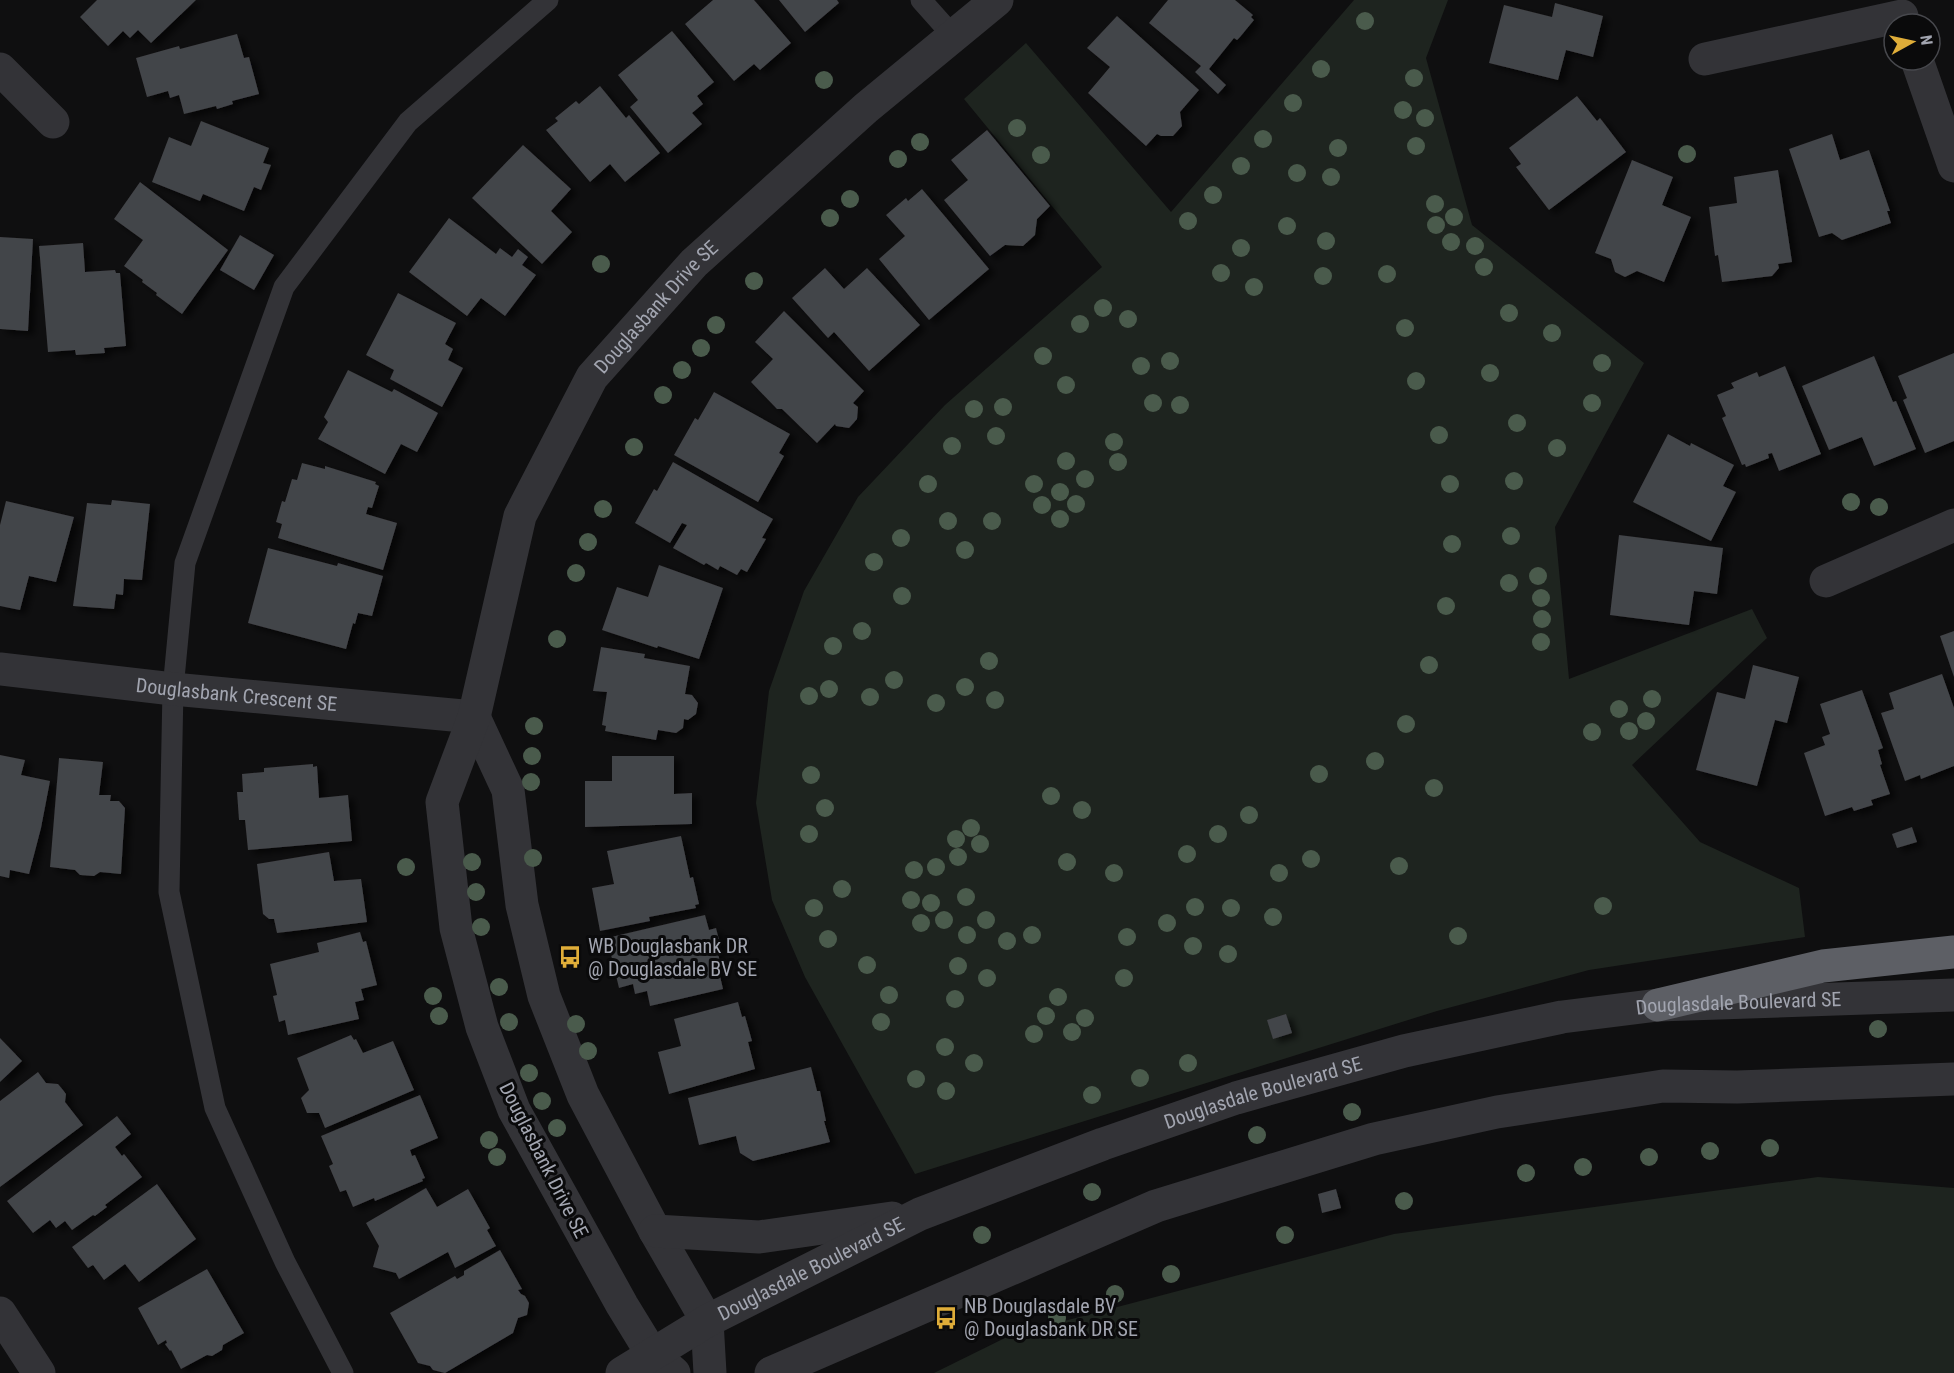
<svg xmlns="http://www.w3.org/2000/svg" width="1954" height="1373" viewBox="0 0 1954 1373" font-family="'Roboto Condensed',sans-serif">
<defs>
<filter id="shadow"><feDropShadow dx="6" dy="4" stdDeviation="3" flood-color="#0009"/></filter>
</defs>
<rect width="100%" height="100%" fill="#0f0f10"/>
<!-- green -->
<g fill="#1e241f">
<polygon points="1354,0 1448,0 1426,58 1472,225 1644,363 1555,527 1569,679 1752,609 1767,638 1632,765 1700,842 1799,888 1805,937 1589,970 1437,1011 915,1174 805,977 772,900 756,803 769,691 804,591 858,497 945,405 1102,267 964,99 1026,43 1171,212"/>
<polygon points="1818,1177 1954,1188 1954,1373 934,1373 1011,1335 1394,1234"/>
</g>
<!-- building -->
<g fill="#434448" filter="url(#shadow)">
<polygon points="97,0 196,0 151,43 138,30 130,38 123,31 108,46 80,17"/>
<polygon points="713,0 754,0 791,43 760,70 754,64 734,81 685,24"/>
<polygon points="779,0 837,0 839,3 805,32"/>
<polygon points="1168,0 1235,0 1253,15 1251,17 1254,20 1240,37 1237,40 1234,38 1209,69 1226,85 1218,94 1195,72 1201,66 1149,23"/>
<polygon points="1555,3 1603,16 1593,57 1566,50 1558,80 1489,63 1504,5 1552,17"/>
<polygon points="1117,16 1199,90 1180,112 1182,126 1173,136 1161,136 1157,134 1146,146 1088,93 1110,67 1087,48"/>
<polygon points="672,31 714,82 697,96 703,104 692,113 702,124 668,153 630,107 638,100 618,75"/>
<polygon points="237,34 244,58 249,57 259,94 232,101 233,104 217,109 216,106 184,114 179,95 170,98 168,91 147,97 136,58 179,46 180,49"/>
<polygon points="600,86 626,118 629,115 660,153 625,182 610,164 590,182 546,130 558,121 555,118 576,101 579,104"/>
<polygon points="1577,96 1597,121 1600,118 1626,152 1549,210 1516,167 1521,164 1509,148"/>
<polygon points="201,121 269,148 263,163 271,165 261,190 254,187 244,211 203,194 200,201 152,182 169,137 191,146"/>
<polygon points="987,130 1050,206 1037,219 1035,235 1023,246 1005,245 990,256 944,200 968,180 951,160"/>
<polygon points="1832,134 1840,160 1869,150 1890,211 1887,211 1891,223 1842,240 1832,233 1819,237 1789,149"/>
<polygon points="523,145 571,189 551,211 572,232 542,264 472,198"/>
<polygon points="1632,160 1673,177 1662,205 1691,217 1664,282 1637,271 1625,277 1615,272 1611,259 1595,253"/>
<polygon points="1778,170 1792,262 1778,264 1779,268 1772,276 1722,282 1718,255 1715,256 1709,207 1737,203 1734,177"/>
<polygon points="140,182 228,250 182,314 156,295 157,293 142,282 143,280 124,266 143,240 114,219"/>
<polygon points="922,189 989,269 929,320 879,259 905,236 886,215 906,198 908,201"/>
<polygon points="449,218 496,254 500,248 512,257 518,249 528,257 522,265 536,275 505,316 481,298 467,316 409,272"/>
<polygon points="240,235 274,255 254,290 220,270"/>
<polygon points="0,237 33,239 28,331 0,329"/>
<polygon points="83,243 85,272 115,270 116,273 120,273 126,346 104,348 105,353 76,355 75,350 48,352 39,246"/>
<polygon points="825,268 844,289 867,268 920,325 869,371 834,332 828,338 792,298"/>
<polygon points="398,293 456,323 445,344 453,349 448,360 463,368 442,407 390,379 394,370 366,355"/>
<polygon points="784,311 864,391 853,403 858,407 857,419 849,428 836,426 835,424 817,443 782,409 777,409 751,382 773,359 755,342"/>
<polygon points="1954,353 1954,441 1925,453 1903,400 1907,398 1898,376"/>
<polygon points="1874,356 1893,402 1896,401 1916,449 1874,466 1862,437 1829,450 1802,386"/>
<polygon points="1785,366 1821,454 1779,471 1772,453 1768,454 1769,458 1746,467 1745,464 1742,465 1722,418 1726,416 1717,395 1734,388 1731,383 1757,372 1759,377"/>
<polygon points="348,370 392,392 394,389 438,413 417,452 401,444 385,474 318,439 328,422 324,417"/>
<polygon points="714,392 790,434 779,453 784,456 758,502 674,455 695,418 698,420"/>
<polygon points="1668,434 1690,446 1691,443 1734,465 1723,486 1736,492 1711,541 1633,502"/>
<polygon points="673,462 773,519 762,538 766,539 747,572 741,569 737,575 720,566 718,570 706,563 704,565 673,548 687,525 682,523 670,543 635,523 654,489 657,491"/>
<polygon points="302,463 325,469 325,466 376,482 375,484 379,486 372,508 368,507 366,514 397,523 383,570 278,538 282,524 276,522 282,501 285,502 292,479 297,480"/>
<polygon points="112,500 150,504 142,580 124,579 123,595 116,594 114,609 73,606 87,503 111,505"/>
<polygon points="6,501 74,517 56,582 29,576 20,610 0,606 0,525"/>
<polygon points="1619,535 1723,548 1717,594 1694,591 1689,625 1610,615"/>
<polygon points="268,548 337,566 338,563 383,576 372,616 358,613 355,624 353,623 346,649 248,623"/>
<polygon points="659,565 723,588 699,659 658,646 657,648 602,630 617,587 648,597"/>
<polygon points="1954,631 1954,677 1940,636"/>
<polygon points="601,647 645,654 644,658 690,666 685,694 692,695 698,703 696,714 688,720 684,719 683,728 676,733 658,730 656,740 605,731 606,726 602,725 607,692 593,691"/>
<polygon points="1753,665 1799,677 1787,723 1775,720 1757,786 1696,770 1717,692 1745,699"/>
<polygon points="1942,674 1954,708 1954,766 1921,779 1920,775 1905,781 1881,713 1894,709 1889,693"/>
<polygon points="1862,690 1883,748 1878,750 1882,764 1880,765 1890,794 1871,800 1873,805 1854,811 1852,807 1825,816 1804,753 1825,745 1822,737 1830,734 1820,704"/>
<polygon points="0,755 25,760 21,775 50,781 41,828 29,874 10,870 9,878 0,876"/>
<polygon points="612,756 674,756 674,794 692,793 692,824 585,827 585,781 612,781"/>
<polygon points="59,758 103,762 99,795 111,795 110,801 119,801 125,808 121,874 100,872 94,876 80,875 75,870 50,867"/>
<polygon points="313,764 313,767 317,766 319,798 348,795 352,841 248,850 245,820 239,820 237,792 243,792 242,774 264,772 264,768"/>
<polygon points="1912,827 1917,842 1897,848 1892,834"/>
<polygon points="681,836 690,878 693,877 699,904 695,905 696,908 649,917 650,921 600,931 592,888 614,884 607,851"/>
<polygon points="329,852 334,881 361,879 367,922 277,933 274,919 269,919 263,914 257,864"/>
<polygon points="705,915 709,930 716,928 721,948 717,949 720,962 717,963 723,989 650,1006 647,991 635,994 633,984 619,988 607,938"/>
<polygon points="360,932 363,942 366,941 377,985 361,989 364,1000 355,1002 359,1019 288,1035 285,1020 279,1022 273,996 277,995 270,964 319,952 317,943"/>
<polygon points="738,1002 742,1017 745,1016 752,1041 748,1042 755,1069 669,1094 658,1052 681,1046 674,1019"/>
<polygon points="1286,1014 1292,1033 1273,1039 1267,1020"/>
<polygon points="351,1035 354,1040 356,1039 363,1053 393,1041 414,1090 325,1128 319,1113 307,1113 301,1098 309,1090 297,1058"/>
<polygon points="0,1038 22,1061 0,1082"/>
<polygon points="811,1067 817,1091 820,1091 826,1121 824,1121 830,1142 753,1161 740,1153 736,1136 699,1145 688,1098"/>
<polygon points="38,1072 46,1083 58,1084 63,1090 66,1094 65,1102 83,1125 0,1187 0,1101"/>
<polygon points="420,1095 438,1138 410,1150 412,1156 415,1155 425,1178 422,1179 423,1181 375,1201 374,1198 353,1207 346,1190 340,1192 329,1166 333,1164 321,1136"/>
<polygon points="117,1116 131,1134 115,1147 122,1156 124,1154 142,1177 105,1205 107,1207 95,1216 93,1215 72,1230 65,1221 56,1228 50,1220 33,1233 7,1201"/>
<polygon points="157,1184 196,1239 139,1282 125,1264 104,1280 93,1265 88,1268 72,1247"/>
<polygon points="426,1188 437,1207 468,1189 490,1228 487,1230 496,1246 455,1268 448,1252 399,1279 396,1273 373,1267 379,1246 366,1223"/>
<polygon points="1336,1189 1341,1208 1322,1213 1318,1194"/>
<polygon points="500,1250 522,1289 518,1290 521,1294 525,1296 529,1303 527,1315 518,1318 513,1333 445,1373 433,1370 430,1366 418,1363 390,1313 455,1276 457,1279 464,1275 464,1271"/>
<polygon points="207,1269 244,1333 223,1345 222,1350 212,1356 207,1355 181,1369 171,1350 170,1351 165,1344 167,1343 166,1340 158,1345 138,1308"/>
</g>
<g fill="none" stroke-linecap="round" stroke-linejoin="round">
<!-- service -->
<g stroke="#333337" stroke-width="21">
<polyline points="921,0 954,37"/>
<polyline points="343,1373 285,1262 215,1108 169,892 173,689 185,563 284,287 408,122 548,0"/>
</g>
<!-- minor -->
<g stroke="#333337" stroke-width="33">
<polyline points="1705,59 1902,16"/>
<polyline points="1917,60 1954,166"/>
<polyline points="0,69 53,122"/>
<polyline points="1826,581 1954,525"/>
<path id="s1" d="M0,669l173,20 301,28"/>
<polyline points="474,717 508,790 522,905 544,996 583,1095 655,1231 707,1321 710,1373"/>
<polyline points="0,1313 39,1373"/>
<path id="s2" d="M674,1373l-22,-19 -30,-49 -108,-195 -32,-83 -26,-99 -14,-126 32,-85 46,-201 72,-139 102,-114 172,-155 131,-108"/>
</g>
<!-- tertiary -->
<g stroke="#333337" stroke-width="33">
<polyline points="655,1231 759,1237 892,1218"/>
<path id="s3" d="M622,1373l85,-52 213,-107 183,-70 133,-46 168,-47 158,-34 96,-12 296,-10"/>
<polyline points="771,1373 1156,1206 1374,1139 1497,1112 1663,1086 1737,1087 1954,1079"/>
</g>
<!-- motorway -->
<polyline stroke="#5d5f65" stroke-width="33" points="1658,1005 1823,966 1954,952"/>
</g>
<!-- trees -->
<g fill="#4a5b4c">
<circle cx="1365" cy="21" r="9"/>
<circle cx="1321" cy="69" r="9"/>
<circle cx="1414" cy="78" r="9"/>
<circle cx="824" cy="80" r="9"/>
<circle cx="1293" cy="103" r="9"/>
<circle cx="1403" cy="110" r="9"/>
<circle cx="1425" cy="118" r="9"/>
<circle cx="1017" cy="128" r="9"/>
<circle cx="1263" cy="139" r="9"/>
<circle cx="920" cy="142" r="9"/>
<circle cx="1416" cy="146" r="9"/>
<circle cx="1338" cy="148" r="9"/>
<circle cx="1687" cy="154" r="9"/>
<circle cx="1041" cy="155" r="9"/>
<circle cx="898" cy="159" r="9"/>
<circle cx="1241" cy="166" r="9"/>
<circle cx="1297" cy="173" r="9"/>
<circle cx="1331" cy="177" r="9"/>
<circle cx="1213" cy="195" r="9"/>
<circle cx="850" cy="199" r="9"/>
<circle cx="1435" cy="204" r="9"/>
<circle cx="1454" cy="217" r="9"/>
<circle cx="830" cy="218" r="9"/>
<circle cx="1188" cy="221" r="9"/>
<circle cx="1436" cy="225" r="9"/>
<circle cx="1287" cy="226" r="9"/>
<circle cx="1326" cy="241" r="9"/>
<circle cx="1451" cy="242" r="9"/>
<circle cx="1475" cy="246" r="9"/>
<circle cx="1241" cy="248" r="9"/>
<circle cx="601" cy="264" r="9"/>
<circle cx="1484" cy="267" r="9"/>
<circle cx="1221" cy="273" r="9"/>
<circle cx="1387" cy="274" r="9"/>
<circle cx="1323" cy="276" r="9"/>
<circle cx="754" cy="281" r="9"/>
<circle cx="1254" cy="287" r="9"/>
<circle cx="1103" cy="308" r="9"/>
<circle cx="1509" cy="313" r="9"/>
<circle cx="1128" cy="319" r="9"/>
<circle cx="1080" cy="324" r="9"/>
<circle cx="716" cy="325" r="9"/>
<circle cx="1405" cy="328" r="9"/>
<circle cx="1552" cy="333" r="9"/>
<circle cx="701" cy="348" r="9"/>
<circle cx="1043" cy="356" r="9"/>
<circle cx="1170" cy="361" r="9"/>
<circle cx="1602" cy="363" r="9"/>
<circle cx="1141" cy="366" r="9"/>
<circle cx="682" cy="370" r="9"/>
<circle cx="1490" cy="373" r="9"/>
<circle cx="1416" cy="381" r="9"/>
<circle cx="1066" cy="385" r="9"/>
<circle cx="663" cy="395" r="9"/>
<circle cx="1153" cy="403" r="9"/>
<circle cx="1592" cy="403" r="9"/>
<circle cx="1180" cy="405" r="9"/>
<circle cx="1003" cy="407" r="9"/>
<circle cx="974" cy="409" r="9"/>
<circle cx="1517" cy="423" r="9"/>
<circle cx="1439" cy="435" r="9"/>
<circle cx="996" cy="436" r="9"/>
<circle cx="1114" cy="442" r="9"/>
<circle cx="952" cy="446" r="9"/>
<circle cx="634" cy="447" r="9"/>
<circle cx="1557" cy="448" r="9"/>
<circle cx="1066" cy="461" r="9"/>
<circle cx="1118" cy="462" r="9"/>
<circle cx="1085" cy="479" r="9"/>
<circle cx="1514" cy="481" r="9"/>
<circle cx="928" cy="484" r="9"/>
<circle cx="1034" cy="484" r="9"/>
<circle cx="1450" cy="484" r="9"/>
<circle cx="1060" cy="492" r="9"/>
<circle cx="1851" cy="502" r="9"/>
<circle cx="1076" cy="504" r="9"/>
<circle cx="1042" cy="505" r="9"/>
<circle cx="1879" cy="507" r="9"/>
<circle cx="603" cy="509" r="9"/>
<circle cx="1060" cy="519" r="9"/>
<circle cx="948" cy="521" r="9"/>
<circle cx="992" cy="521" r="9"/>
<circle cx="1511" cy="536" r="9"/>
<circle cx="901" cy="538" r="9"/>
<circle cx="588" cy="542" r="9"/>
<circle cx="1452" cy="544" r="9"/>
<circle cx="965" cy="550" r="9"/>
<circle cx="874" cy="562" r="9"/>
<circle cx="576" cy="573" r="9"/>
<circle cx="1538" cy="576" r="9"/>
<circle cx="1509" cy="583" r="9"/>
<circle cx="902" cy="596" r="9"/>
<circle cx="1541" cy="598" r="9"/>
<circle cx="1446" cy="606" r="9"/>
<circle cx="1542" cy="619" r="9"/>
<circle cx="862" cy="631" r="9"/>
<circle cx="557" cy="639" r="9"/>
<circle cx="1541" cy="642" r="9"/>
<circle cx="833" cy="646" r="9"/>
<circle cx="989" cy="661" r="9"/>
<circle cx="1429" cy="665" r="9"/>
<circle cx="894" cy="680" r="9"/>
<circle cx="965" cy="687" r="9"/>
<circle cx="829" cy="689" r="9"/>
<circle cx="809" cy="696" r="9"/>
<circle cx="870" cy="697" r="9"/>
<circle cx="1652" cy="699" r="9"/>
<circle cx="995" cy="700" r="9"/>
<circle cx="936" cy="703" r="9"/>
<circle cx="1619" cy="709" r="9"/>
<circle cx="1646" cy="721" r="9"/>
<circle cx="1406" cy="724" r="9"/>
<circle cx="534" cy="726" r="9"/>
<circle cx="1629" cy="731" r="9"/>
<circle cx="1592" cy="732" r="9"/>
<circle cx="532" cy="756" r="9"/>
<circle cx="1375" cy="761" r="9"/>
<circle cx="1319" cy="774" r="9"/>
<circle cx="811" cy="775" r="9"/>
<circle cx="531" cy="782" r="9"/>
<circle cx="1434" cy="788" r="9"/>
<circle cx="1051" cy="796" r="9"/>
<circle cx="825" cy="808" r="9"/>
<circle cx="1082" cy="810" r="9"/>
<circle cx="1249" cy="815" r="9"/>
<circle cx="971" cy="828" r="9"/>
<circle cx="809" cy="834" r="9"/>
<circle cx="1218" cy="834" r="9"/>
<circle cx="956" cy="839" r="9"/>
<circle cx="980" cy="844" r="9"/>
<circle cx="1187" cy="854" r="9"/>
<circle cx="958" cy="857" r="9"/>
<circle cx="533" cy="858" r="9"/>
<circle cx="1311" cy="859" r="9"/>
<circle cx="472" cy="862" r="9"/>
<circle cx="1067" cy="862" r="9"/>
<circle cx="1399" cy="866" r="9"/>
<circle cx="406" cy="867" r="9"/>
<circle cx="936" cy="867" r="9"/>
<circle cx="914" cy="870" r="9"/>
<circle cx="1114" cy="873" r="9"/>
<circle cx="1279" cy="873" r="9"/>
<circle cx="842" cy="889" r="9"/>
<circle cx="476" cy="892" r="9"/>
<circle cx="966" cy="897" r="9"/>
<circle cx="911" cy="900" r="9"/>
<circle cx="931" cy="903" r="9"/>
<circle cx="1603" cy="906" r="9"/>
<circle cx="1195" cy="907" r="9"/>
<circle cx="814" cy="908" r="9"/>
<circle cx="1231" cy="908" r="9"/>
<circle cx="1273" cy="917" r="9"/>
<circle cx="944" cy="920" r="9"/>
<circle cx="986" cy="920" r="9"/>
<circle cx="921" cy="923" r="9"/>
<circle cx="1167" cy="923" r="9"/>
<circle cx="481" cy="927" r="9"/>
<circle cx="967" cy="935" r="9"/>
<circle cx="1032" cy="935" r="9"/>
<circle cx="1458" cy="936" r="9"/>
<circle cx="1127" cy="937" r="9"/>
<circle cx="828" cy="939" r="9"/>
<circle cx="1007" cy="941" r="9"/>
<circle cx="1193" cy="946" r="9"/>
<circle cx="1228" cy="954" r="9"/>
<circle cx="867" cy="965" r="9"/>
<circle cx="958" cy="966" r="9"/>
<circle cx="987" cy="978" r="9"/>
<circle cx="1124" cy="978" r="9"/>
<circle cx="499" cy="987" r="9"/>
<circle cx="889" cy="995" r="9"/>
<circle cx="433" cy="996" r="9"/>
<circle cx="1058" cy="997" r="9"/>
<circle cx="955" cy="999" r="9"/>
<circle cx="439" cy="1016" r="9"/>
<circle cx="1046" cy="1016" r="9"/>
<circle cx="1085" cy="1018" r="9"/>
<circle cx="509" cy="1022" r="9"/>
<circle cx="881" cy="1022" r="9"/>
<circle cx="576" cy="1024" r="9"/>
<circle cx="1878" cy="1029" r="9"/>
<circle cx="1072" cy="1032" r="9"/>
<circle cx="1034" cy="1034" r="9"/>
<circle cx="945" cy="1047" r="9"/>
<circle cx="588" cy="1051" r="9"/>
<circle cx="974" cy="1063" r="9"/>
<circle cx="1188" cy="1063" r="9"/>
<circle cx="529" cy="1073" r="9"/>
<circle cx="1140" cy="1078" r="9"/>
<circle cx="916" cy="1079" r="9"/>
<circle cx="946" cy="1091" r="9"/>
<circle cx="1092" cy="1095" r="9"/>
<circle cx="542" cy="1101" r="9"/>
<circle cx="1352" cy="1112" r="9"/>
<circle cx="557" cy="1128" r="9"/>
<circle cx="1257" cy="1135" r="9"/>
<circle cx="489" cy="1140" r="9"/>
<circle cx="1770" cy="1148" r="9"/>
<circle cx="1710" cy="1151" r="9"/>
<circle cx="497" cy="1157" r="9"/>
<circle cx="1649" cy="1157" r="9"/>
<circle cx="1583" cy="1167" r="9"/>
<circle cx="1526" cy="1173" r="9"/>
<circle cx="1092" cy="1192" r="9"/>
<circle cx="1404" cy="1201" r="9"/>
<circle cx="982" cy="1235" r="9"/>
<circle cx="1285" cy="1235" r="9"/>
<circle cx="1171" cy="1274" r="9"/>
<circle cx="1115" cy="1294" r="9"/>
<circle cx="1057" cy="1318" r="9"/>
</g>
<!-- icons -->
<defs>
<g id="bus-bare" transform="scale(1.8)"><path d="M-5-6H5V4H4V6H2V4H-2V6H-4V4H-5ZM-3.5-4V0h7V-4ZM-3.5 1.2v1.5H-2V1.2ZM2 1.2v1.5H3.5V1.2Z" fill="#dfad39" stroke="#0a0a0b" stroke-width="2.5" paint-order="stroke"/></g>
</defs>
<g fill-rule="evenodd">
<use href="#bus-bare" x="570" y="957"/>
<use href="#bus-bare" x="946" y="1318"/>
</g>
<g text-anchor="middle" stroke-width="6" stroke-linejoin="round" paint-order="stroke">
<!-- street labels -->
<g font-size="20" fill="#a2a5b0" stroke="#0a0a0b">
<text dy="7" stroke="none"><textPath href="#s2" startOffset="1176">Douglasbank Drive SE</textPath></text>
<text dy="7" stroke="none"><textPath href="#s1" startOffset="238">Douglasbank Crescent SE</textPath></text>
<text dy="7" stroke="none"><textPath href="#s3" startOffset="1188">Douglasdale Boulevard SE</textPath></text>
<text dy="7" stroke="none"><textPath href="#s3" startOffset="702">Douglasdale Boulevard SE</textPath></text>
<text transform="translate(544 1160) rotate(63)" y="7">Douglasbank Drive SE</text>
<text dy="7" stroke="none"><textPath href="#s3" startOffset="216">Douglasdale Boulevard SE</textPath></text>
</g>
<!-- poi labels -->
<g font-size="20" fill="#a2a5b0" stroke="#0a0a0b" text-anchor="start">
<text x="588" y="953">WB Douglasbank DR<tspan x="588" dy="23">@ Douglasdale BV SE</tspan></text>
<text x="964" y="1313">NB Douglasdale BV<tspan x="964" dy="23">@ Douglasbank DR SE</tspan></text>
</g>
</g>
<!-- north arrow -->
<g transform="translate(1912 42) rotate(82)"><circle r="28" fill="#0a0a0b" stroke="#47484d" stroke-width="1.5"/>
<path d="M0-4.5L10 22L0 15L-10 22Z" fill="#dfad39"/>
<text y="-9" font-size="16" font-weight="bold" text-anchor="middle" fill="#a2a5b0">N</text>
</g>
</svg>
